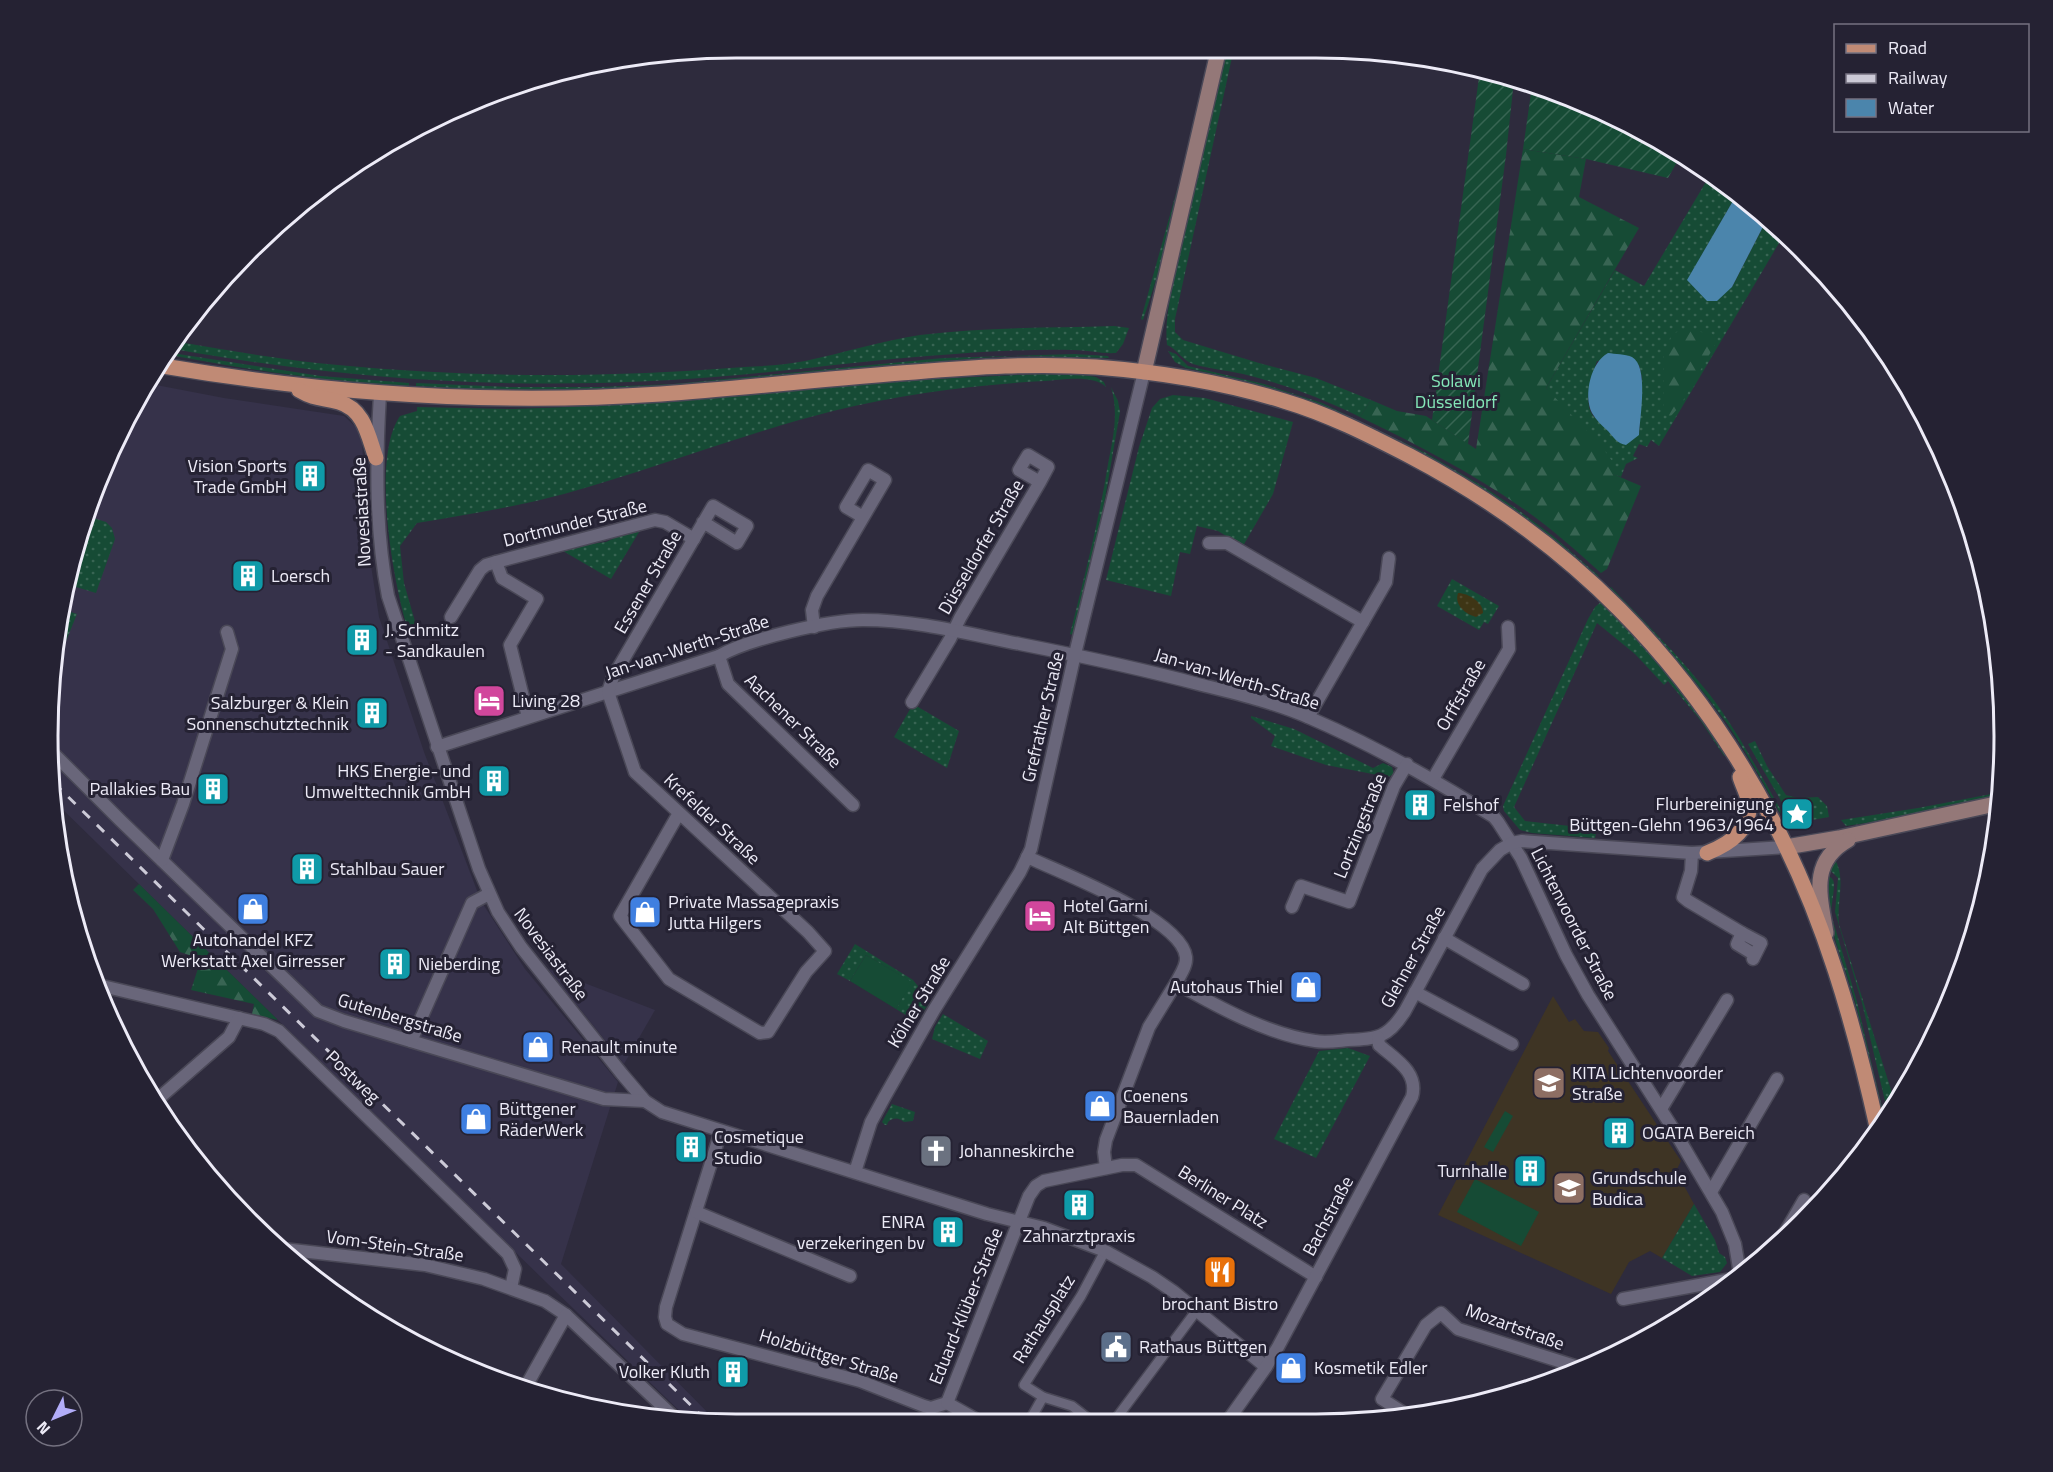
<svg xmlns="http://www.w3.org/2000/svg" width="2053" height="1472" viewBox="0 0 2053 1472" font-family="'Titillium Web',sans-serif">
<defs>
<pattern id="grass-dots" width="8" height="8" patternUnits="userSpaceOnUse" patternTransform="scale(1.5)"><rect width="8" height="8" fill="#164b35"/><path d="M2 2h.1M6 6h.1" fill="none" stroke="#386553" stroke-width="1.8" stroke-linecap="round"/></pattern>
<pattern id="forest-firs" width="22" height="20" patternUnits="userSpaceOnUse" patternTransform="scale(1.5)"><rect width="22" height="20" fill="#164b35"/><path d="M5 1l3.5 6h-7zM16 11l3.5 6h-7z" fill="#386553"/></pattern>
<pattern id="sand-dots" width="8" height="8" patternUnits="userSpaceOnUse" patternTransform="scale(1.5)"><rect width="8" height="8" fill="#3e3515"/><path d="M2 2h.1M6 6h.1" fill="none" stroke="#51492c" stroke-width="1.8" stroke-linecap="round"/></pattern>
<pattern id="garden-furrows" width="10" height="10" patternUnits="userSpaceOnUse" patternTransform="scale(1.5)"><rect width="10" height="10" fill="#164b35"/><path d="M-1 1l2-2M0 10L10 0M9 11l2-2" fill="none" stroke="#386553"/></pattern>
</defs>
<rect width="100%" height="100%" fill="#2e2b3d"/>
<!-- built -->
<g fill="#36324a">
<polygon points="151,384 224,398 344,416 357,428 362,441 368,546 379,617 424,752 481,901 525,969 618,1082 561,1264 717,1422 692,1423 549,1285 54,801 54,646 72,558 119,432"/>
<polygon points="548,969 655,1010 624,1064"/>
</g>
<!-- education -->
<polygon fill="#3e3424" points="1553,996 1569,1022 1575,1019 1584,1031 1598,1032 1609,1048 1608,1051 1681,1161 1676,1171 1694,1204 1662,1258 1650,1251 1629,1262 1611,1294 1438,1215"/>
<!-- grass -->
<g fill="url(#grass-dots)" fill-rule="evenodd">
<path d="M1224,48h10l-59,271v13l8,8 76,23 57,15 55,22 -11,17c-37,-18 -76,-33 -117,-43 -17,-4 -34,-5 -50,-10 -10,-3 -16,-15 -26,-19 -3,-28 6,-59 11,-86 13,-71 30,-141 46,-211z"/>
<path d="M1710,175l27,19 -49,85 44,8 36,-70 17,16 -126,213 -8,-6 -4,7 -8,-3 -6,12 5,2 -12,6 -5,13 -9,-3 -66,-86 69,-118 29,16zM1597,361l42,4 3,13 -3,57c-13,-5 -30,-8 -41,-15 -18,-11 -6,-43 -1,-59z"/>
<path d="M1178,186l3,2c-11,44 -23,88 -38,132l-2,-1z"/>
<path d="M1114,326l15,2 -6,16 -7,9c-14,1 -29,-3 -43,-3 -39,-1 -79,1 -118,4 -95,6 -189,21 -284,26 -167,10 -333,-1 -497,-31l5,-7c52,9 105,18 159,23 135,13 270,13 406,2 20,-1 41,-2 61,-6 38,-8 76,-20 115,-26 64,-8 129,-7 194,-9z"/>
<polygon points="1168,351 1176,354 1188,366 1264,384 1322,403 1426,453 1484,487 1517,509 1553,536 1599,576 1595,577 1551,539 1514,511 1482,490 1388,437 1346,416 1296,395 1241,380 1186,368 1175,362"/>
<path d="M172,353l149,23 88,7v3c-80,-4 -160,-16 -239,-31z"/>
<path d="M1075,354l33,2 1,2 -94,-2 -36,2c-101,9 -202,21 -304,28 -86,7 -173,5 -259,0v-3l94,4h90l73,-3 270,-26z"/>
<path d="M1040,374l44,1 12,2 8,5 2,5c-13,-13 -44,-7 -62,-6 -70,4 -142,13 -211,30 -91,23 -179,58 -269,83 -49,13 -98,21 -147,29l-17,23 4,37 14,49 -8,5c-16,-49 -40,-177 -10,-221l17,-5v-4l96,2 56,-2 364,-28z"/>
<path d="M1111,387l7,14 2,11 -18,104 -29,119 -3,-1c14,-56 29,-113 38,-170 5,-26 11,-51 3,-77z"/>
<polygon points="1173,395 1205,398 1293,422 1273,494 1243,546 1218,531 1197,526 1190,554 1180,552 1171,596 1106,580 1139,447 1152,408 1160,399"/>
<polygon points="87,516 106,522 112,528 115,539 96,593 66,584 72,558"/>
<polygon points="642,527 611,579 563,551 562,548 606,542 634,529"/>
<polygon points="1452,579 1499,606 1488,624 1484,622 1479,630 1437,606"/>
<path d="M1611,587c34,35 69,70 99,108 28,37 49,77 72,117l-2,1c-19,-33 -37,-68 -60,-99 -33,-45 -71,-85 -111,-125z"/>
<path d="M1602,601c46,48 88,98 124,154l-2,1 -24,-36 -32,-39 -4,4 -29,-31 -38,-31 -83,184 11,14 72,8 -2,9 -63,-5 -12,-3 -16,-19 -1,-5 85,-187 7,-12z"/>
<polygon points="61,609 77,614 66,641 56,637"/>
<polygon points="913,704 959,731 947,768 894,737"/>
<polygon points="1251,716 1294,729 1373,768 1383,763 1392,767 1394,774 1388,777 1326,765 1271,746 1275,736 1251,718"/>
<polygon points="1755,741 1767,766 1786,795 1798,798 1818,797 1827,806 1829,817 1801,822 1791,818 1748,744"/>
<polygon points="2002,792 2001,799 1919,815 1846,826 1841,820 1918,808"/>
<path d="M1834,858c13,20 2,45 5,66l53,169 2,11 -6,10 -26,-111 -27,-91 3,-34 -10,-10z"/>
<path d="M1826,874c2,1 6,4 7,6 3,4 -2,27 -2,34l25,84 29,121 -3,4c-8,-40 -16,-81 -27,-121 -11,-41 -33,-85 -29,-128z"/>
<polygon points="855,944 913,980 930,1001 920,1017 914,1020 896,1009 911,982 866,955 850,981 837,974"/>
<polygon points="943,1014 988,1041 980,1059 932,1039 935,1027"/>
<polygon points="1348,1048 1370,1056 1316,1158 1274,1139 1319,1051"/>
<path d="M892,1104l23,8 -2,9 -9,1c-5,-4 -10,-5 -16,0l-1,3h-2l-3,-3z"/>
<polygon points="1694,1204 1715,1240 1719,1253 1725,1257 1727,1263 1720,1272 1692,1276 1662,1258"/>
</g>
<!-- forest -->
<g fill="url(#forest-firs)">
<path d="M1523,149l63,10 -7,38 60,31 -93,160 56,59 13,18 -2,9 28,12 -34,83 -6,4c-26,-23 -51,-46 -79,-65 -51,-36 -106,-64 -162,-91l11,-17 26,11 29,5 50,33z"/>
<polygon points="1680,330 1711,333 1714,336 1716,343 1680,406 1670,417 1664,414 1664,355 1672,335"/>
<polygon points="139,884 278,1020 252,1014 254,1004 191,990 201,959 180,952 153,909 133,890"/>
</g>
<!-- sand -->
<path fill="url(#sand-dots)" d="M1458,593c10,0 25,9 25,20l-7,4c-11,-3 -22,-12 -18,-24z"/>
<!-- garden -->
<g fill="url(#garden-furrows)">
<polygon points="1480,70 1514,80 1506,155 1468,444 1432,420"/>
<path d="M1532,86c52,15 105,37 149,69l-13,23 -82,-19 -63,-10z"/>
</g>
<!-- pitch -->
<g fill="#164b35">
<polygon points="866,955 912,982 896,1009 850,981"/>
<polygon points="1505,1111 1513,1116 1493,1152 1484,1147"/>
<polygon points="1475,1179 1539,1212 1521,1246 1457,1212"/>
</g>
<!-- water -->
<g fill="#4b85ac">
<polygon points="1737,194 1768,217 1732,287 1717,301 1707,301 1687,280"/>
<path d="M1608,353c7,1 17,1 24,4 17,9 8,60 7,78l-13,10c-8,-1 -13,-8 -18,-14 -6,-5 -12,-11 -16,-18 -9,-18 -1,-51 16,-60z"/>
</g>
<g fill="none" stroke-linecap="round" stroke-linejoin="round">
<!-- pedestrian casing -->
<g stroke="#4a4857" stroke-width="12">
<g id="pedestrian">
<polyline points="1030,1420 1043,1397"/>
<polyline points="1090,1420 1072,1406 1043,1397 1024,1385 1081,1296 1105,1251"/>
<polyline points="1115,1420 1197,1310"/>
</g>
</g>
<!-- minor casing -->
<g stroke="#4a4857" stroke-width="15">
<g id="minor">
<path d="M380,394c-4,68 -5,135 8,202l91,273 19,43 23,35 101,127 23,27 17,11 325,102 57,14 61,23 47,26 22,15 92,75"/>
<polyline points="1209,543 1227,543 1363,622"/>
<polyline points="451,617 480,570 486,565 496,562"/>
<polyline points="814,627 812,610 817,596 885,480 868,470 846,507 863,517"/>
<polyline points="719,656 728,684 853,805"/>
<polyline points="912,702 950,639 960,618 1040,482 1048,467 1028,455 1019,470 1040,482"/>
<polyline points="528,717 510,645 537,599 502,578 496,562 655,520 665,522 694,539"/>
<polyline points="1308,717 1386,582 1389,558"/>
<path d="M437,747l282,-91c29,-17 110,-36 144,-36 53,0 106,14 157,24 61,12 122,25 182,41 36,9 74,18 108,33 65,28 125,62 184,99l4,5 23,36 45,97 22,40 84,132 50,85 13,32 5,30"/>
<polyline points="54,754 121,821 318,1011 344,1021 604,1099 645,1101"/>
<polyline points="1433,779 1509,649 1508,627"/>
<polyline points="679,813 620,916 669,979 760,1033 768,1032 806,972 825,951 808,932 635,772 608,692 613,677 713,506 747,526 737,543 703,522"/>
<polyline points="1692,853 1691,871 1683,897 1688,901 1742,933"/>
<path d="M1027,857c33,15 155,62 159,100 1,9 -6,18 -10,26"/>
<polyline points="162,860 183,804 232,649 227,632"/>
<polyline points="1292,907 1301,886 1349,902 1394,786 1407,764"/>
<polyline points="1444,938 1523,984"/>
<polyline points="1753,959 1761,943 1742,933 1737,944 1755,955"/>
<polyline points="98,985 264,1024 279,1031 508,1254 515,1269 511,1288"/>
<polyline points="1415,992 1512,1044"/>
<polyline points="411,1041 472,903 489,894"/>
<polyline points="158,1099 229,1037 239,1018"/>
<polyline points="1661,1109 1727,1000"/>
<polyline points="721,1131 666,1307 665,1317 667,1324 683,1334 860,1381 924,1406 931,1408 947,1403"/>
<path d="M1106,1168l-2,-16 2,-12 43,-113 27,-44c40,23 93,52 139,58 11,2 22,0 33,-1 29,-1 40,-2 57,-29l77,-142 18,-19 12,-7 10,-2 170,12 94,-6"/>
<polyline points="855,1172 871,1122 884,1098 934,1010 1020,872 1031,849 1075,654 1144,372"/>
<polyline points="1711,1192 1777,1079"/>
<polyline points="696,1212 850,1276"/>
<polyline points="1776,1248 1804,1200"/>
<polyline points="283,1249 425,1265 484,1279 545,1301 566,1315 677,1420"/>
<polyline points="1623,1299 1732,1279"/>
<polyline points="525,1388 566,1315"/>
<polyline points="947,1403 1029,1196 1036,1186 1044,1181 1122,1165 1136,1165 1316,1277"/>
<polyline points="947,1403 979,1421"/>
<polyline points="1410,1417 1382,1399 1426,1325 1441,1313 1458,1329 1581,1368"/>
<path d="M1229,1419l37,-52 12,-20 134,-250c7,-25 -17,-38 -33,-52l-1,-8"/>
</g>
</g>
<!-- secondary casing -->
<g stroke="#4a4857" stroke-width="18">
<g id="secondary">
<polyline points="1144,372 1219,48"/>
<polyline points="1786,847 1839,838 2000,803"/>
<path d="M1826,933c-6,-37 -17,-71 22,-93"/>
</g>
</g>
<!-- primary casing -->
<g stroke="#4a4857" stroke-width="18">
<g id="primary">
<path d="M163,366c164,28 331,39 498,28 85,-6 169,-16 254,-22 60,-5 120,-9 181,-5 63,5 127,15 188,34 44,13 85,34 126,55 160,84 278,204 362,363 52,98 82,204 106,312"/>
<path d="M299,390c17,10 23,7 40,12 26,8 29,34 37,56"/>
<path d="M1707,853c23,-9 47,-25 41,-54 -2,-8 -6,-15 -8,-22"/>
</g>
</g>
<!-- pedestrian -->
<use href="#pedestrian" stroke="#69667a" stroke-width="9"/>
<!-- minor -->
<use href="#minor" stroke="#69667a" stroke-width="12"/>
<!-- secondary -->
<use href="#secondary" stroke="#947878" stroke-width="15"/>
<!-- primary -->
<use href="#primary" stroke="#c08a75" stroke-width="15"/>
<!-- rail -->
<polyline stroke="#cccad7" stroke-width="3" stroke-dasharray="10 10" stroke-linecap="butt" points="54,783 708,1422"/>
</g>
<!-- icons -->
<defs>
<g id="building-square" transform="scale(1.725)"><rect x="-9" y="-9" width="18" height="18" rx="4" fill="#0f9aa8" stroke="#252233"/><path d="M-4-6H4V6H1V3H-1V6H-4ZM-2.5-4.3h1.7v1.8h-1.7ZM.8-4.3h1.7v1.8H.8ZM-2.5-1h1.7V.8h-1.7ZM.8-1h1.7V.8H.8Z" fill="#fff"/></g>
<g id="hotel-square" transform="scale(1.725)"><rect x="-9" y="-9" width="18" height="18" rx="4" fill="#d1479c" stroke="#252233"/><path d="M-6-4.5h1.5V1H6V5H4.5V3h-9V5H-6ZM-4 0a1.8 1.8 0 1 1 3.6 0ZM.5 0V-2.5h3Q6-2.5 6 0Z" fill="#fff"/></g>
<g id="sight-square" transform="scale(1.725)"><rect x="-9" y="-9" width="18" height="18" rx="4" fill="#0f9aa8" stroke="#252233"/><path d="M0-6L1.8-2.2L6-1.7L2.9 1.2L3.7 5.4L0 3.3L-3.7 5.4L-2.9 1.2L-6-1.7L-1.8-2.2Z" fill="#fff"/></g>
<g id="shop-square" transform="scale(1.725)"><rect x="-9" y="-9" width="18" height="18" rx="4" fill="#3f7fe0" stroke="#252233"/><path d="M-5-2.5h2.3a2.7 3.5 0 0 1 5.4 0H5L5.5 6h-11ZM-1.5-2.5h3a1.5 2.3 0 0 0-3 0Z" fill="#fff"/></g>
<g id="school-square" transform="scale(1.725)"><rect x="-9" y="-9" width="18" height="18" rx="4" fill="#8d6e63" stroke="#252233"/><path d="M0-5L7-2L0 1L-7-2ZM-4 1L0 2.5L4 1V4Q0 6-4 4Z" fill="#fff"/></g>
<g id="church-square" transform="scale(1.725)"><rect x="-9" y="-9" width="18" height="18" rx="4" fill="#6b7280" stroke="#252233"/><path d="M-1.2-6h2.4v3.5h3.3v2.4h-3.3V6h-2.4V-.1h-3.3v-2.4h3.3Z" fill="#fff"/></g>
<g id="restaurant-square" transform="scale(1.725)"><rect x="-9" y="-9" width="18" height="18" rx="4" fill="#e8710a" stroke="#252233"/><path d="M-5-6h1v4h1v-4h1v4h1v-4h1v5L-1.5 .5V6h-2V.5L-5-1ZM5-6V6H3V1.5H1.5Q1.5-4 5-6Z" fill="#fff"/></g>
<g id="civic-square" transform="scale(1.725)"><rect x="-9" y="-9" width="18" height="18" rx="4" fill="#5c6f8a" stroke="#252233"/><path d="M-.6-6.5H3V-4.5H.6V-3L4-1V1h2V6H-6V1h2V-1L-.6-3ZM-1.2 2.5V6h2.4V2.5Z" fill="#fff"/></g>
</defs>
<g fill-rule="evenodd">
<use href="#building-square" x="310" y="476"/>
<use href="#building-square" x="248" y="576"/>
<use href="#building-square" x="362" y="640"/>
<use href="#hotel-square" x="489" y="701"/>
<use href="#building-square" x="372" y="713"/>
<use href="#building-square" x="494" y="781"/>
<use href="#building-square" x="213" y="789"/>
<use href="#building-square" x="1420" y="805"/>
<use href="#sight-square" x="1797" y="814"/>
<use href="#building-square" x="307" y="869"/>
<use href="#shop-square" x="253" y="909"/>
<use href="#shop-square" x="645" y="912"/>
<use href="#hotel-square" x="1040" y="916"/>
<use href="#building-square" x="395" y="964"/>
<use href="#shop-square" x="1306" y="987"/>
<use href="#shop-square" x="538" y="1047"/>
<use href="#school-square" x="1549" y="1083"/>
<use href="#shop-square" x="1100" y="1106"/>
<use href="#shop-square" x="476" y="1119"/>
<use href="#building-square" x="1619" y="1133"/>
<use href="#building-square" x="691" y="1147"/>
<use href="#church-square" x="936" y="1151"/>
<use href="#building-square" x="1530" y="1171"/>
<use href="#school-square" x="1569" y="1188"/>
<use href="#building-square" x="1079" y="1205"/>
<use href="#building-square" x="948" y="1232"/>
<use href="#restaurant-square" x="1220" y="1272"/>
<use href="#civic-square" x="1116" y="1347"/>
<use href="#shop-square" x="1291" y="1368"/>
<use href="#building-square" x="733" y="1372"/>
</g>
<g text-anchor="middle" stroke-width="6" stroke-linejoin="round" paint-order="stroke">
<!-- park labels -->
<g font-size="18" fill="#84e7b8" stroke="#252233">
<text x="1456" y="387">Solawi<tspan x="1456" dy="21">Düsseldorf</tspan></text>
</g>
<!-- poi labels -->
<g font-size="18" fill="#edebf7" stroke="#252233" text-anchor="start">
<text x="287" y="472" text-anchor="end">Vision Sports<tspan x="287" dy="21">Trade GmbH</tspan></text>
<text x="271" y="582">Loersch</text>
<text x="385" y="636">J. Schmitz<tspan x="385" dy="21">- Sandkaulen</tspan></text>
<text x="512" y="707">Living 28</text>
<text x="349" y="709" text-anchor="end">Salzburger &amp; Klein<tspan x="349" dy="21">Sonnenschutztechnik</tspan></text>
<text x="471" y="777" text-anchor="end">HKS Energie- und<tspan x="471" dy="21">Umwelttechnik GmbH</tspan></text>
<text x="190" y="795" text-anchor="end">Pallakies Bau</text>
<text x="1774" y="810" text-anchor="end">Flurbereinigung<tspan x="1774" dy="21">Büttgen-Glehn 1963/1964</tspan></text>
<text x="1443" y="811">Felshof</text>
<text x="330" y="875">Stahlbau Sauer</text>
<text x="668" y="908">Private Massagepraxis<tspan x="668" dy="21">Jutta Hilgers</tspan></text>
<text x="1063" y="912">Hotel Garni<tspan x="1063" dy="21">Alt Büttgen</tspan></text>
<text x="253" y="946" text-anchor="middle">Autohandel KFZ<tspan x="253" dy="21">Werkstatt Axel Girresser</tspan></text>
<text x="418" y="970">Nieberding</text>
<text x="1283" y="993" text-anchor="end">Autohaus Thiel</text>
<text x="561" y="1053">Renault minute</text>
<text x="1572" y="1079">KITA Lichtenvoorder<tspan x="1572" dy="21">Straße</tspan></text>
<text x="1123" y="1102">Coenens<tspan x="1123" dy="21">Bauernladen</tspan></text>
<text x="499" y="1115">Büttgener<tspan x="499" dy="21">RäderWerk</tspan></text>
<text x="1642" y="1139">OGATA Bereich</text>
<text x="714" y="1143">Cosmetique<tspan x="714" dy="21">Studio</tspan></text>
<text x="959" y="1157">Johanneskirche</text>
<text x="1507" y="1177" text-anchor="end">Turnhalle</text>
<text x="1592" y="1184">Grundschule<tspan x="1592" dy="21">Budica</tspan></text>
<text x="925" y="1228" text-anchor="end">ENRA<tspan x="925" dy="21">verzekeringen bv</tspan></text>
<text x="1079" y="1242" text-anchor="middle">Zahnarztpraxis</text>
<text x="1220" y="1310" text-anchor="middle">brochant Bistro</text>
<text x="1139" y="1353">Rathaus Büttgen</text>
<text x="1314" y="1374">Kosmetik Edler</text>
<text x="710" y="1378" text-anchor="end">Volker Kluth</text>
</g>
<!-- street labels -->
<g font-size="18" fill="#edebf7" stroke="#252233">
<text transform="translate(362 512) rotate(-93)" y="6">Novesiastraße</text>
<text transform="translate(575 523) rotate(-14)" y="6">Dortmunder Straße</text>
<text transform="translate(981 547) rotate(-60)" y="6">Düsseldorfer Straße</text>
<text transform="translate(648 582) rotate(-60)" y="6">Essener Straße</text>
<text transform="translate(687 647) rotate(-18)" y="6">Jan-van-Werth-Straße</text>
<text transform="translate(1237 679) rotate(17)" y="6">Jan-van-Werth-Straße</text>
<text transform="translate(1461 695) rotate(-60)" y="6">Orffstraße</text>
<text transform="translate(1043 717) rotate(-77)" y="6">Grefrather Straße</text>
<text transform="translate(793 721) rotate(44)" y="6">Aachener Straße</text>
<text transform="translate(712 819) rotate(43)" y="6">Krefelder Straße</text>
<text transform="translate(1360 826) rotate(-68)" y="6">Lortzingstraße</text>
<text transform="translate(1574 924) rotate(63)" y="6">Lichtenvoorder Straße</text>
<text transform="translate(551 954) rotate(53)" y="6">Novesiastraße</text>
<text transform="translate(1413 957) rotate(-61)" y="6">Glehner Straße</text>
<text transform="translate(919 1002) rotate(-59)" y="6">Kölner Straße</text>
<text transform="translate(400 1018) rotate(17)" y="6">Gutenbergstraße</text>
<text transform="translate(353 1077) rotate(44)" y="6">Postweg</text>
<text transform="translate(1223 1197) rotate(32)" y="6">Berliner Platz</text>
<text transform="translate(1328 1216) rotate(-62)" y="6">Bachstraße</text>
<text transform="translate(395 1246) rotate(8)" y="6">Vom-Stein-Straße</text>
<text transform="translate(966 1306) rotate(-68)" y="6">Eduard-Klüber-Straße</text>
<text transform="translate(1044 1319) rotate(-58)" y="6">Rathausplatz</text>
<text transform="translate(1515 1327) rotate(20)" y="6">Mozartstraße</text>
<text transform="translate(829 1356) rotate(17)" y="6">Holzbüttger Straße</text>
</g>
</g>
<!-- crop -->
<path d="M0 0H2053V1472H0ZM736 58H1316A678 678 0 0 1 1994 736V736A678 678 0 0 1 1316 1414H736A678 678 0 0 1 58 736V736A678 678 0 0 1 736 58Z" fill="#252233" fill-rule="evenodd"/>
<path fill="none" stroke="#edebf7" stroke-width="3" d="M736 58H1316A678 678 0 0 1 1994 736V736A678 678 0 0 1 1316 1414H736A678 678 0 0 1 58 736V736A678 678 0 0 1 736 58Z"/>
<!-- legend -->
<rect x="1834" y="24" width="195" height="108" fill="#252233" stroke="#757281" stroke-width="1.5"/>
<rect x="1846" y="44" width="30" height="9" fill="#c08a75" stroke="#757281" stroke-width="1.5"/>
<text x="1888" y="54" font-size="18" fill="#edebf7">Road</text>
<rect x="1846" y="74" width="30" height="9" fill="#cccad7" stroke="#757281" stroke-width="1.5"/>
<text x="1888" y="84" font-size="18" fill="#edebf7">Railway</text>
<rect x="1846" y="99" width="30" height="18" fill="#4b85ac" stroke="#757281" stroke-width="1.5"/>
<text x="1888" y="114" font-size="18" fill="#edebf7">Water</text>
<!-- north arrow -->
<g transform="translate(54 1418) rotate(227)"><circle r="28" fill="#252233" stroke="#757281" stroke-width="1.5"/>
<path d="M0-4.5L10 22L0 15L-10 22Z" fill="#b2adf9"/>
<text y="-9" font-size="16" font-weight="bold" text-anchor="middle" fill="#edebf7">N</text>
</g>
</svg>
